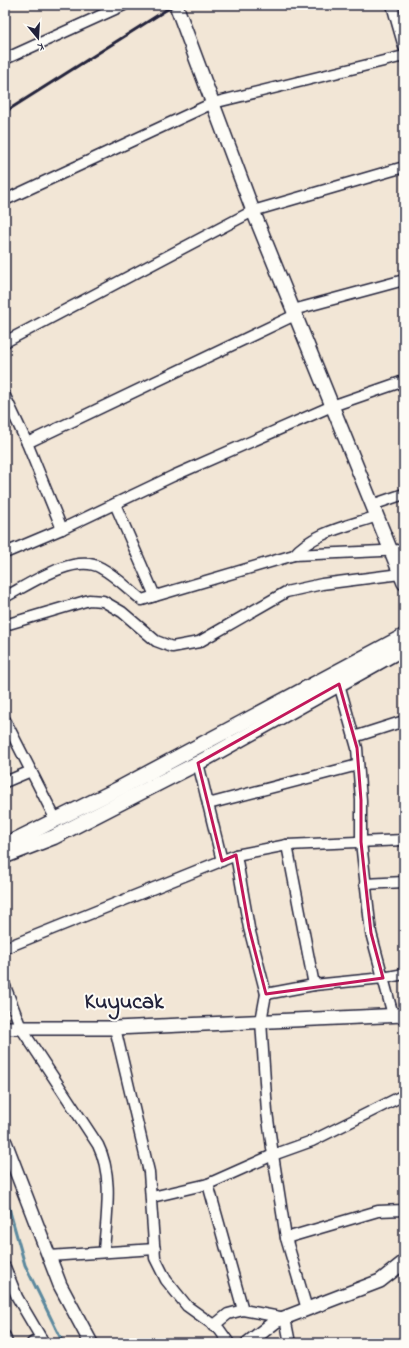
<svg xmlns="http://www.w3.org/2000/svg" width="409" height="1348" viewBox="0 0 409 1348" font-family="'Indie Flower',sans-serif">
<rect width="100%" height="100%" fill="#f2e6d6"/>
<filter id="ink" filterUnits="userSpaceOnUse"><feTurbulence type="fractalNoise" baseFrequency=".025" numOctaves="2"/><feDisplacementMap in="SourceGraphic" scale="8" xChannelSelector="R" yChannelSelector="G"/><feConvolveMatrix kernelMatrix="1 2 1 2 8 2 1 2 1" color-interpolation-filters="sRGB"/></filter>
<g filter="url(#ink)">
<g fill="none" stroke-linecap="round" stroke-linejoin="round">
<!-- stream -->
<polyline stroke="#5b899e" stroke-width="3" points="5,1194 25,1265 63,1343"/>
<!-- minor casing -->
<g stroke="#22223b" stroke-width="13">
<g id="minor">
<polyline points="392,5 404,47"/>
<polyline points="5,59 124,5"/>
<polyline points="5,200 213,103 404,56"/>
<polyline points="293,310 404,280"/>
<polyline points="5,342 253,211 404,167"/>
<polyline points="5,396 27,443 62,529"/>
<polyline points="27,443 295,315"/>
<polyline points="115,504 155,596 294,555 404,550"/>
<polyline points="372,505 404,494"/>
<polyline points="5,553 62,529 173,476 332,406 404,381"/>
<path d="M294,555c20,-23 55,-29 83,-39"/>
<path d="M5,597c23,-12 70,-45 96,-29 15,8 28,22 41,32l13,-4"/>
<polyline points="5,625 89,600 103,601 122,612 156,641 172,647 199,642 286,592 322,584 400,574"/>
<polyline points="339,684 357,748 361,800 361,842 371,933 393,1015"/>
<polyline points="5,720 56,820"/>
<polyline points="354,737 404,721"/>
<polyline points="198,763 222,861"/>
<polyline points="5,782 31,771"/>
<polyline points="208,804 358,765"/>
<polyline points="287,845 314,985"/>
<polyline points="236,855 249,928 266,994 261,1021 267,1112 273,1155 286,1238 307,1309"/>
<polyline points="365,884 404,882"/>
<polyline points="5,948 236,855 287,845 404,840"/>
<path d="M5,986l16,42 77,117c16,32 8,72 6,107"/>
<polyline points="266,994 314,985 383,978 404,974"/>
<polyline points="115,1028 149,1172 155,1258 166,1280 187,1306 219,1329 229,1343"/>
<polyline points="208,1184 243,1310"/>
<polyline points="152,1197 208,1184 273,1155 312,1141 404,1095"/>
<polyline points="286,1238 378,1211 404,1210"/>
<polyline points="49,1256 155,1249"/>
<polyline points="5,1267 17,1297 44,1343"/>
<polyline points="213,1326 228,1314 243,1310 285,1318 290,1343"/>
<polyline points="5,1336 7,1343"/>
<polyline points="32,1343 41,1338"/>
</g>
</g>
<!-- tertiary casing -->
<g stroke="#22223b" stroke-width="16">
<g id="tertiary">
<polyline points="176,5 253,211 404,583"/>
<polyline points="5,1028 115,1028 404,1015"/>
<polyline points="5,1142 60,1285 91,1343"/>
<polyline points="248,1343 276,1321 380,1281 404,1262"/>
</g>
</g>
<!-- secondary casing -->
<g stroke="#22223b" stroke-width="17">
<g id="secondary">
<polyline points="5,845 120,788 404,636"/>
<polyline points="5,856 54,837 198,763 404,648"/>
</g>
</g>
<!-- minor -->
<use href="#minor" stroke="#fdfcf7" stroke-width="10"/>
<!-- tertiary -->
<use href="#tertiary" stroke="#fdfcf7" stroke-width="13"/>
<!-- secondary -->
<use href="#secondary" stroke="#fdfcf7" stroke-width="14"/>
<!-- rail -->
<polyline stroke="#22223b" stroke-width="3" points="5,112 174,5"/>
</g>
</g>
<!-- marked area -->
<path fill="none" stroke="#c2185b" stroke-width="3" stroke-linejoin="round" d="M339,684l18,64 4,52v42l10,91 12,45 -117,16 -17,-66 -13,-73 -14,6 -24,-98z"/>
<g text-anchor="middle" stroke-width="4" stroke-linejoin="round" paint-order="stroke">
<!-- district labels -->
<g font-size="22" font-weight="bold" fill="#22223b" stroke="#fdfcf7">
<text x="124" y="1008">Kuyucak</text>
</g>
</g>
<!-- margin -->
<rect width="409" height="1348" fill="none" stroke="#fdfcf7" stroke-width="20"/>
<rect x="10" y="10" width="389" height="1328" fill="none" stroke="#22223b" stroke-width="1.5" filter="url(#ink)"/>
<!-- north arrow -->
<g transform="translate(38 38) rotate(162)" stroke="#fdfcf7" stroke-width="3" paint-order="stroke">
<path d="M0-3L7 15L0 10L-7 15Z" fill="#22223b"/>
<text y="-6" font-size="11" font-weight="bold" text-anchor="middle" fill="#22223b">K</text>
</g>
</svg>
